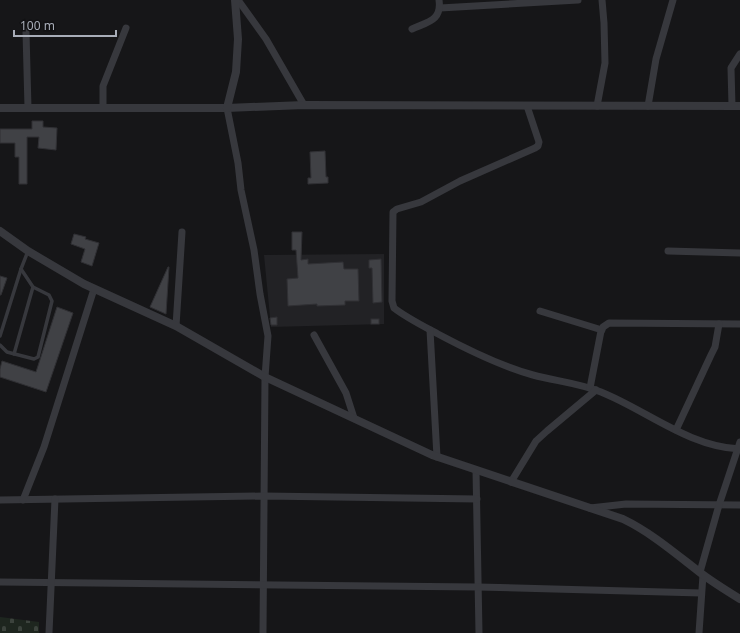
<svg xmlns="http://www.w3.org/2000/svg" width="740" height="633" viewBox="0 0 740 633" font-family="'Noto Sans',sans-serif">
<defs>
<pattern id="cemetery-stones" width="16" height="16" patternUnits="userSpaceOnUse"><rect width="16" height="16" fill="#1e261f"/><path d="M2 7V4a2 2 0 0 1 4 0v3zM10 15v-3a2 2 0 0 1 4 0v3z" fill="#3c433d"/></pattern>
</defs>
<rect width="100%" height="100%" fill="#161618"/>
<!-- built -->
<polygon fill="#222225" points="384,254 384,324 271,327 264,255"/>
<!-- cemetery -->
<polygon fill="url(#cemetery-stones)" points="0,617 39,622 39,633 0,633"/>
<!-- building -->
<g fill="#404145" stroke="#303034">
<polygon points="32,121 43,121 43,127 57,128 56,150 38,148 39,137 27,137 27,184 19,184 19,157 15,157 15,143 0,143 0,129 32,129"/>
<polygon points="325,151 326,177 328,177 328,183 308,184 308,178 311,178 310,152"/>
<polygon points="292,232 302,232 301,260 308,259 308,264 343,262 344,269 358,269 359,301 345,301 345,305 317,306 317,304 288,306 287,279 298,278 296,250 292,250"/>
<polygon points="74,234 86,237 85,239 99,243 92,266 81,262 85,249 71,244"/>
<polygon points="381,259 382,302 373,303 372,268 369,268 369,260"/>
<polygon points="168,267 169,267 166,314 150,307"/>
<polygon points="0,276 7,278 1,295 0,295"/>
<polygon points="57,307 73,313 46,392 0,377 0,369 2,361 36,372"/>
<polygon points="277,317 277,325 271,325 270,318"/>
<rect x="371" y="319" width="8" height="5"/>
</g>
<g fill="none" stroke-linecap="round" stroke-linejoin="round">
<!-- service -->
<g stroke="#37383d" stroke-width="3.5">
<polyline points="0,336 21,269 28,251"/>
<polyline points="0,345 7,352 34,359 38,357 52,301 49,295 33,287 21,269"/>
<polyline points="14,354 33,287"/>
</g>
<!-- minor -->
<g stroke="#37383d" stroke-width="7">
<polyline points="238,0 266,39 304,105"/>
<polyline points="440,8 578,0"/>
<path d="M412,29c15,-7 30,-8 27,-29"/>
<polyline points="26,32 28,108"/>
<path d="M527,106l12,36 -1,4 -3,2 -75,33 -39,21 -24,7 -4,3 -1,89 2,7c13,10 29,18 44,26 30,16 62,32 95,41 22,6 46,8 68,17 45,18 88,55 139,57"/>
<polyline points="597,106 605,63 604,23 602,0"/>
<polyline points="648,106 656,59 673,0"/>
<polyline points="732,106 731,68 740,54"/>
<polyline points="103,108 103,86 126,28"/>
<polyline points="227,108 238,163 241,190 254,250 260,294 268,336 265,377 263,633"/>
<polyline points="668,251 740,253"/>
<polyline points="540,311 602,330"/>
<polyline points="176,326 182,232"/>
<polyline points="430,330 437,457"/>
<polyline points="314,335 346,393 354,418"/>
<polyline points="590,388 601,331 603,327 609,323 740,324"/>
<polyline points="676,430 711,355 715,347 719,324"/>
<polyline points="476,470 479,633"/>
<polyline points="511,482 536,441 547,431 596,390"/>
<polyline points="0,500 264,496 477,499"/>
<polyline points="23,500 44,447 94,289"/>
<polyline points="590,508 626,504 740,505"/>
<polyline points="700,572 719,505 740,442"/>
<polyline points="0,582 478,587 701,593"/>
<polyline points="49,633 55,499"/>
<polyline points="699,633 703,575"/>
</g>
<!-- tertiary -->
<g stroke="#37383d" stroke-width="8">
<polyline points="0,108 227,108 304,105 740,106"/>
<polyline points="227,108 236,72 238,39 235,0"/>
<path d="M0,231l28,20 56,33 92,42 89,51 167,78 191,64c29,14 53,35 79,55 12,9 25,17 38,25"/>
</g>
</g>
<!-- scale -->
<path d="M14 30v6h102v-6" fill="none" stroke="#a8adb8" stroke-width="2"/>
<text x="20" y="30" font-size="12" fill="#a8adb8" stroke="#111113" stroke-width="3" paint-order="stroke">100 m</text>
</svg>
